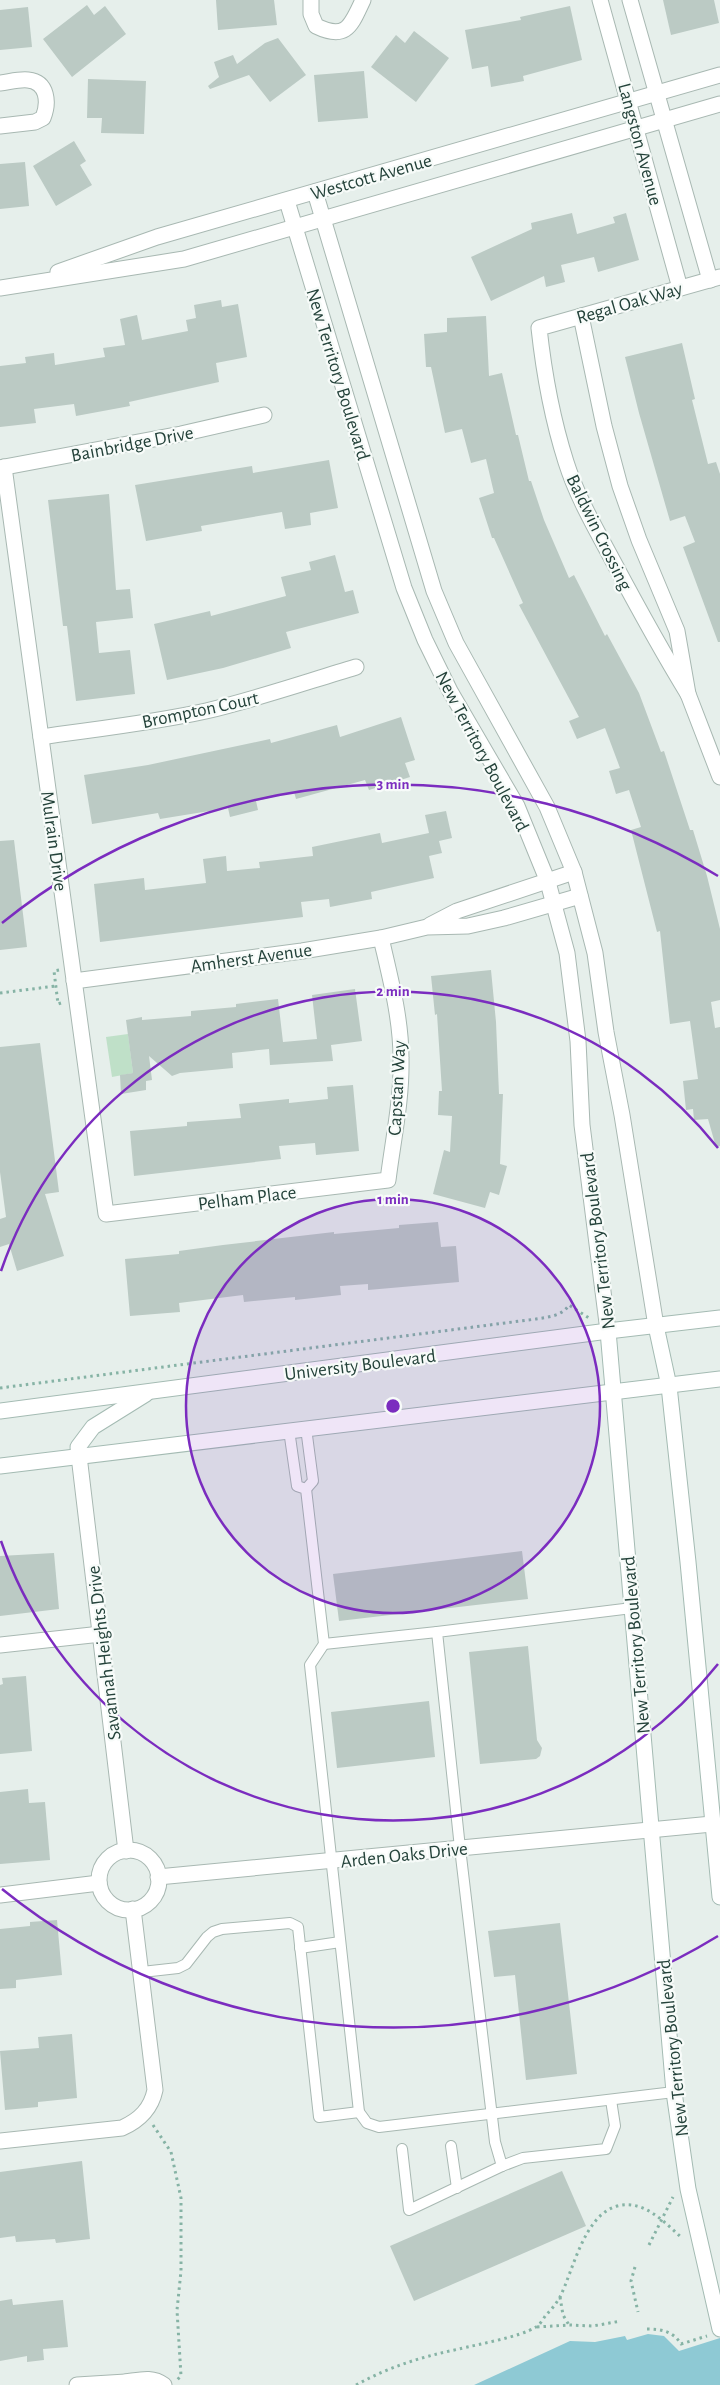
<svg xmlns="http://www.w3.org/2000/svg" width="720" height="2385" viewBox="0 0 720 2385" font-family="'Alegreya Sans',sans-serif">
<rect width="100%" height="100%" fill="#e6efeb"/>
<!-- green -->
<polygon fill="#bfe0c8" points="128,1034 133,1073 112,1077 106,1037"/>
<!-- water -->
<polygon fill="#8ec9d4" points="648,2334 664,2336 679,2351 720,2338 720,2385 474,2385 570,2341 595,2342 625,2336 627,2340"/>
<!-- building -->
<g fill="#bbcac4">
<polygon points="216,0 274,0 277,25 218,30"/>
<polygon points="663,0 714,0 719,23 671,35"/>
<polygon points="87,5 94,15 105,6 126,34 72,77 43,39"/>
<polygon points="570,6 582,60 523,76 524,81 491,87 488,66 472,69 465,30 521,20 520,17"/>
<polygon points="28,7 32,47 0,50 0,10"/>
<polygon points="414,31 449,58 416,102 371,67 396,35 405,43"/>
<polygon points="278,38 306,75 270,102 249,75 210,89 208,86 219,77 214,62 233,55 237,64 265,43"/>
<polygon points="364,71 368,118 318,122 314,75"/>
<polygon points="88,79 146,81 144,134 101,133 102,118 87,118"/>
<polygon points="74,141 86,161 80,165 92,185 56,206 33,166"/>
<polygon points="25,162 29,206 0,209 0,164"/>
<polygon points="572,213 577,234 615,223 613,217 626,213 639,260 598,272 594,257 561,265 565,282 546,287 544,276 491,301 471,257 532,229 531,223"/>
<polygon points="221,300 222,307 238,304 247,357 216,363 219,382 129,402 130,406 76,416 74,404 34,409 36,423 0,427 0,366 26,363 25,357 54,353 55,365 105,357 103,348 125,345 120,319 137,315 142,340 188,331 186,320 196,318 194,305"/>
<polygon points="486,316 489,376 502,373 516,435 518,435 529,481 531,481 544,520 569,578 574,575 605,636 607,634 639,693 661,752 664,751 690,830 693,830 707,876 720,929 720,1000 711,1002 715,1028 720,1027 720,1146 716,1147 708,1119 694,1120 693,1109 686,1110 683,1081 698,1079 690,1021 670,1024 660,931 657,932 631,830 641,827 629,790 616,794 609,771 620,768 605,728 577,739 569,721 579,717 519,605 523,603 494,538 492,538 479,498 494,493 486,459 471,463 462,429 445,433 431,367 426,367 424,334 447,332 447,318"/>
<polygon points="682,343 695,399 692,400 708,464 716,462 720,474 720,642 718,642 683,547 695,542 685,516 670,521 639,413 625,357"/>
<polygon points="329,460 338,508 310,513 311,525 285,529 282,512 201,526 202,531 146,541 135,485 252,466 253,473"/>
<polygon points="109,494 116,590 130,589 133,618 96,622 99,653 130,650 135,694 76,701 67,626 63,626 48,500"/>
<polygon points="335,555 345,592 353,590 359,613 286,632 291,648 223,668 167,680 154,624 210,611 211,616 286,596 281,577 311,570 309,562"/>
<polygon points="401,717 415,760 405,763 410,777 369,790 365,780 296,799 294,792 256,801 258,810 230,817 228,808 160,819 158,813 92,824 84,775 148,765 270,739 271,743 337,725 340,737"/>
<polygon points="446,811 452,838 439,841 442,853 429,856 434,878 371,892 372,899 330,907 329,899 301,902 303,917 100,942 94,884 144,878 145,890 206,883 203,859 226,856 227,871 260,868 259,862 313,856 312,847 380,833 382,843 429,833 425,815"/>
<polygon points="14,840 27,947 0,950 0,841"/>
<polygon points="491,970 496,1022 499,1094 503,1094 500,1164 507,1166 499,1195 490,1192 485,1208 433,1194 444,1150 450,1152 452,1116 438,1115 439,1091 442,1091 437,1014 435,1015 431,976"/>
<polygon points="355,989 362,1041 331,1045 333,1061 270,1065 269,1049 232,1053 233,1068 180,1073 172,1076 149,1056 152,1080 146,1081 146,1090 121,1094 120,1075 133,1073 126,1020 142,1017 142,1020 191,1016 191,1011 236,1007 236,1004 278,999 283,1042 317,1039 312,995"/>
<polygon points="40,1043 59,1192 45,1194 64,1256 17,1271 9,1244 0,1247 0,1219 6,1217 0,1172 0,1047"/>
<polygon points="353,1085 359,1151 316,1155 315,1143 279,1146 281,1159 134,1176 130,1131 187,1126 187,1122 241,1118 239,1104 289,1099 289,1103 328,1099 327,1087"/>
<polygon points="438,1222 441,1247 456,1246 459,1282 368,1290 368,1284 340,1286 341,1295 295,1300 295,1297 244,1302 243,1295 179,1303 180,1312 130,1316 125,1259 179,1254 179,1251 223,1245 334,1232 334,1234 399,1228 399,1225"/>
<polygon points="522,1551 528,1599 339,1621 333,1574"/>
<polygon points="54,1553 59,1609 0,1616 0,1556"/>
<polygon points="528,1646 537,1740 542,1748 540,1756 536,1759 480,1764 469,1652"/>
<polygon points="26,1676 32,1751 0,1754 0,1685 3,1684 2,1678"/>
<polygon points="429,1701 435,1757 337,1768 331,1712"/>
<polygon points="28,1789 29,1803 45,1802 50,1860 0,1864 0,1792"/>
<polygon points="57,1920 62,1975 16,1980 16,1988 0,1989 0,1929 30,1926 30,1922"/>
<polygon points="560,1923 577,2074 526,2080 515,1975 494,1977 488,1931"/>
<polygon points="72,2034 77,2098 38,2102 38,2107 5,2110 0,2051 39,2048 38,2037"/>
<polygon points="82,2161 90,2239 56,2243 55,2239 16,2242 15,2236 0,2238 0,2172"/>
<polygon points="562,2171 586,2226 414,2301 390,2246"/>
<polygon points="12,2299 13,2305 63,2300 68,2347 43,2349 44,2360 27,2362 27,2356 0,2361 0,2301"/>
</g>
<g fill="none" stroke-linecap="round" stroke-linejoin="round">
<!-- service casing -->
<g stroke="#a8b8b2" stroke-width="12">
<g id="service">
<polyline points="289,1430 297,1486 306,1489 324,1644 310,1665 359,2112 367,2123 379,2127 674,2092"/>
<polyline points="306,1489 313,1481 306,1428"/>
<polyline points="324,1644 437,1632"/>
<polyline points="300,1948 340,1942"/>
<polyline points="142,1972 178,1968 186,1964 207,1937 213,1932 222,1929 290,1923 298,1927 319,2117 359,2112"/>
<polyline points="611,2100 615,2126 606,2149 523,2158 502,2166 495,2142 460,1848 437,1632 632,1608"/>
<polyline points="451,2146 457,2188"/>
<polyline points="402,2149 409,2210 502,2166"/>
</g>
</g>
<!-- minor casing -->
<g stroke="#a8b8b2" stroke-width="17">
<g id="minor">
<path d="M311,0v14l5,12c31,15 35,-1 47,-26"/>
<polyline points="600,0 680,288"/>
<polyline points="630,0 710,280"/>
<path d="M0,83c9,-1 19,-4 28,-3 20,2 21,23 15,38l-8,4 -35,4"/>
<polyline points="581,316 604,426 620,486 639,540 677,631 688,694 720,777"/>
<path d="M4,467l102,747 282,-34c5,-40 14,-81 13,-122 0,-40 -11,-81 -20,-120"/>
<polyline points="0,468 181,434 264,415"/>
<path d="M688,694c-27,-44 -51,-88 -75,-133 -17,-32 -36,-64 -47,-99 -14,-44 -22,-88 -27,-134l181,-51"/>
<path d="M41,737c55,-8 111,-14 165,-26 51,-12 100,-29 150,-44"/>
<polyline points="430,925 457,911 574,872"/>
<polyline points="74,981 302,951 381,938 427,927 468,926 504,918 580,896"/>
<polyline points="79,1456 126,1851"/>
<polyline points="0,1645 101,1634"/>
<circle cx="129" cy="1880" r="30"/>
<polyline points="158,1877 712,1824 720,1827"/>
<polyline points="0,1895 99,1883"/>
<path d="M0,2141l122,-13c18,-8 29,-19 33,-38l-22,-181"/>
<polyline points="77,2385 126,2382"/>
<path d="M125,2385l1,-3c14,-2 26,-6 38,3"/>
</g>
</g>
<!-- tertiary casing -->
<g stroke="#a8b8b2" stroke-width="17">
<g id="tertiary">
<polyline points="315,192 434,591 456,643 547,807 574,872 595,953 606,1032 622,1115 656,1326"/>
<polyline points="287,201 404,588 425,640 450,691 517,806 548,882 554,905 567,953 578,1041 582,1125 608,1331"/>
<polyline points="58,272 157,237 720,75"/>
<polyline points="0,288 184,259 720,104"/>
</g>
</g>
<!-- secondary casing -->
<g stroke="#a4bbb3" stroke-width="17">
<g id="secondary">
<polyline points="656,1326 669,1386 688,1562 720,1897"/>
<polyline points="608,1331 674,2092 688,2189 720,2329"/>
<polyline points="0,1411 608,1331 720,1318"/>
<polyline points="79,1456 78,1447 93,1427 146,1394"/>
<polyline points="0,1466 720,1379"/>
</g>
</g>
<!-- path -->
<g stroke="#86b3a5" stroke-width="3" stroke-dasharray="2.5 4" stroke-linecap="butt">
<polyline points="59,970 54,971 58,1004 61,1003"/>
<polyline points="0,993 56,986"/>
<path d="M0,1388l536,-69c13,-2 26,-3 33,-14l20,13"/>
<polyline points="153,2125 171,2152 181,2198 181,2271 177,2310 181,2376 177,2380"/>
<polyline points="649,2245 673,2197"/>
<polyline points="635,2267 631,2281 638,2312"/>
<polyline points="560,2297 563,2315 569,2325"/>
<polyline points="537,2327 569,2325 593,2326 621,2321"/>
<path d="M647,2329c14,0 26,2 34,15l26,-8"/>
<path d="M356,2385c35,-19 65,-28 103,-36 20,-5 61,-12 77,-22 4,-2 7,-8 10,-12 5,-5 10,-11 14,-18 13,-26 24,-82 57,-91 27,-7 47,16 65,32"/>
</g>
<!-- service -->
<use href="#service" stroke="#fff" stroke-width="10"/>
<!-- minor -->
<use href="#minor" stroke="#fff" stroke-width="15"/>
<!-- tertiary -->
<use href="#tertiary" stroke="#fff" stroke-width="15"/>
<!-- secondary -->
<use href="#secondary" stroke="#fff" stroke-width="15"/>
</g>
<!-- distance rings -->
<circle cx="393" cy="1406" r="207" fill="#7b2cbf" fill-opacity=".12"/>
<g fill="none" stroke="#7b2cbf" stroke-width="2.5">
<circle cx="393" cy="1406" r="207"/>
<path d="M718 1664A415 415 0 0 1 1 1541M1 1271A415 415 0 0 1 718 1148"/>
<path d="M718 1936A622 622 0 0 1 2 1889M2 923A622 622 0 0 1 718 876"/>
</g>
<g text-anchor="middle" stroke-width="4.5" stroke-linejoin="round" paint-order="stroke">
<!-- street labels -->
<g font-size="19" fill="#24423a" stroke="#f7fbf9">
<text transform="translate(641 144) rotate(75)" y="7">Langston Avenue</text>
<text transform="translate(371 176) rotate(-16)" y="7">Westcott Avenue</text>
<text transform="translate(629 302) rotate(-16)" y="7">Regal Oak Way</text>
<text transform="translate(339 374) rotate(73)" y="7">New Territory Boulevard</text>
<text transform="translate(132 443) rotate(-11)" y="7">Bainbridge Drive</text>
<text transform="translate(600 532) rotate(64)" y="7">Baldwin Crossing</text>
<text transform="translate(200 709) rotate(-12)" y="7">Brompton Court</text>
<text transform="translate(483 751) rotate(62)" y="7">New Territory Boulevard</text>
<text transform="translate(55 841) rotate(82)" y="7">Mulrain Drive</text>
<text transform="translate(251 957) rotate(-8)" y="7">Amherst Avenue</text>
<text transform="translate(396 1088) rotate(-87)" y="7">Capstan Way</text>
<text transform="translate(247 1197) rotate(-7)" y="7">Pelham Place</text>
<text transform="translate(597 1241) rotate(-97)" y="7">New Territory Boulevard</text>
<text transform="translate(360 1364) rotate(-7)" y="7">University Boulevard</text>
<text transform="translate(635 1645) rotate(-95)" y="7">New Territory Boulevard</text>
<text transform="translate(103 1653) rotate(-97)" y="7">Savannah Heights Drive</text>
<text transform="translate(404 1854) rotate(-6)" y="7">Arden Oaks Drive</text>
<text transform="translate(672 2048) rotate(-96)" y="7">New Territory Boulevard</text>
</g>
</g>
<circle cx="393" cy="1406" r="8" fill="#7b2cbf" stroke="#f7fbf9" stroke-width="2.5"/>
<g font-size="15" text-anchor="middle" font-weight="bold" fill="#7b2cbf" stroke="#f7fbf9" stroke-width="4.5" stroke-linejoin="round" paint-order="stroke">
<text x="393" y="789">3 min</text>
<text x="393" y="996">2 min</text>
<text x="393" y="1204">1 min</text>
</g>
</svg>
